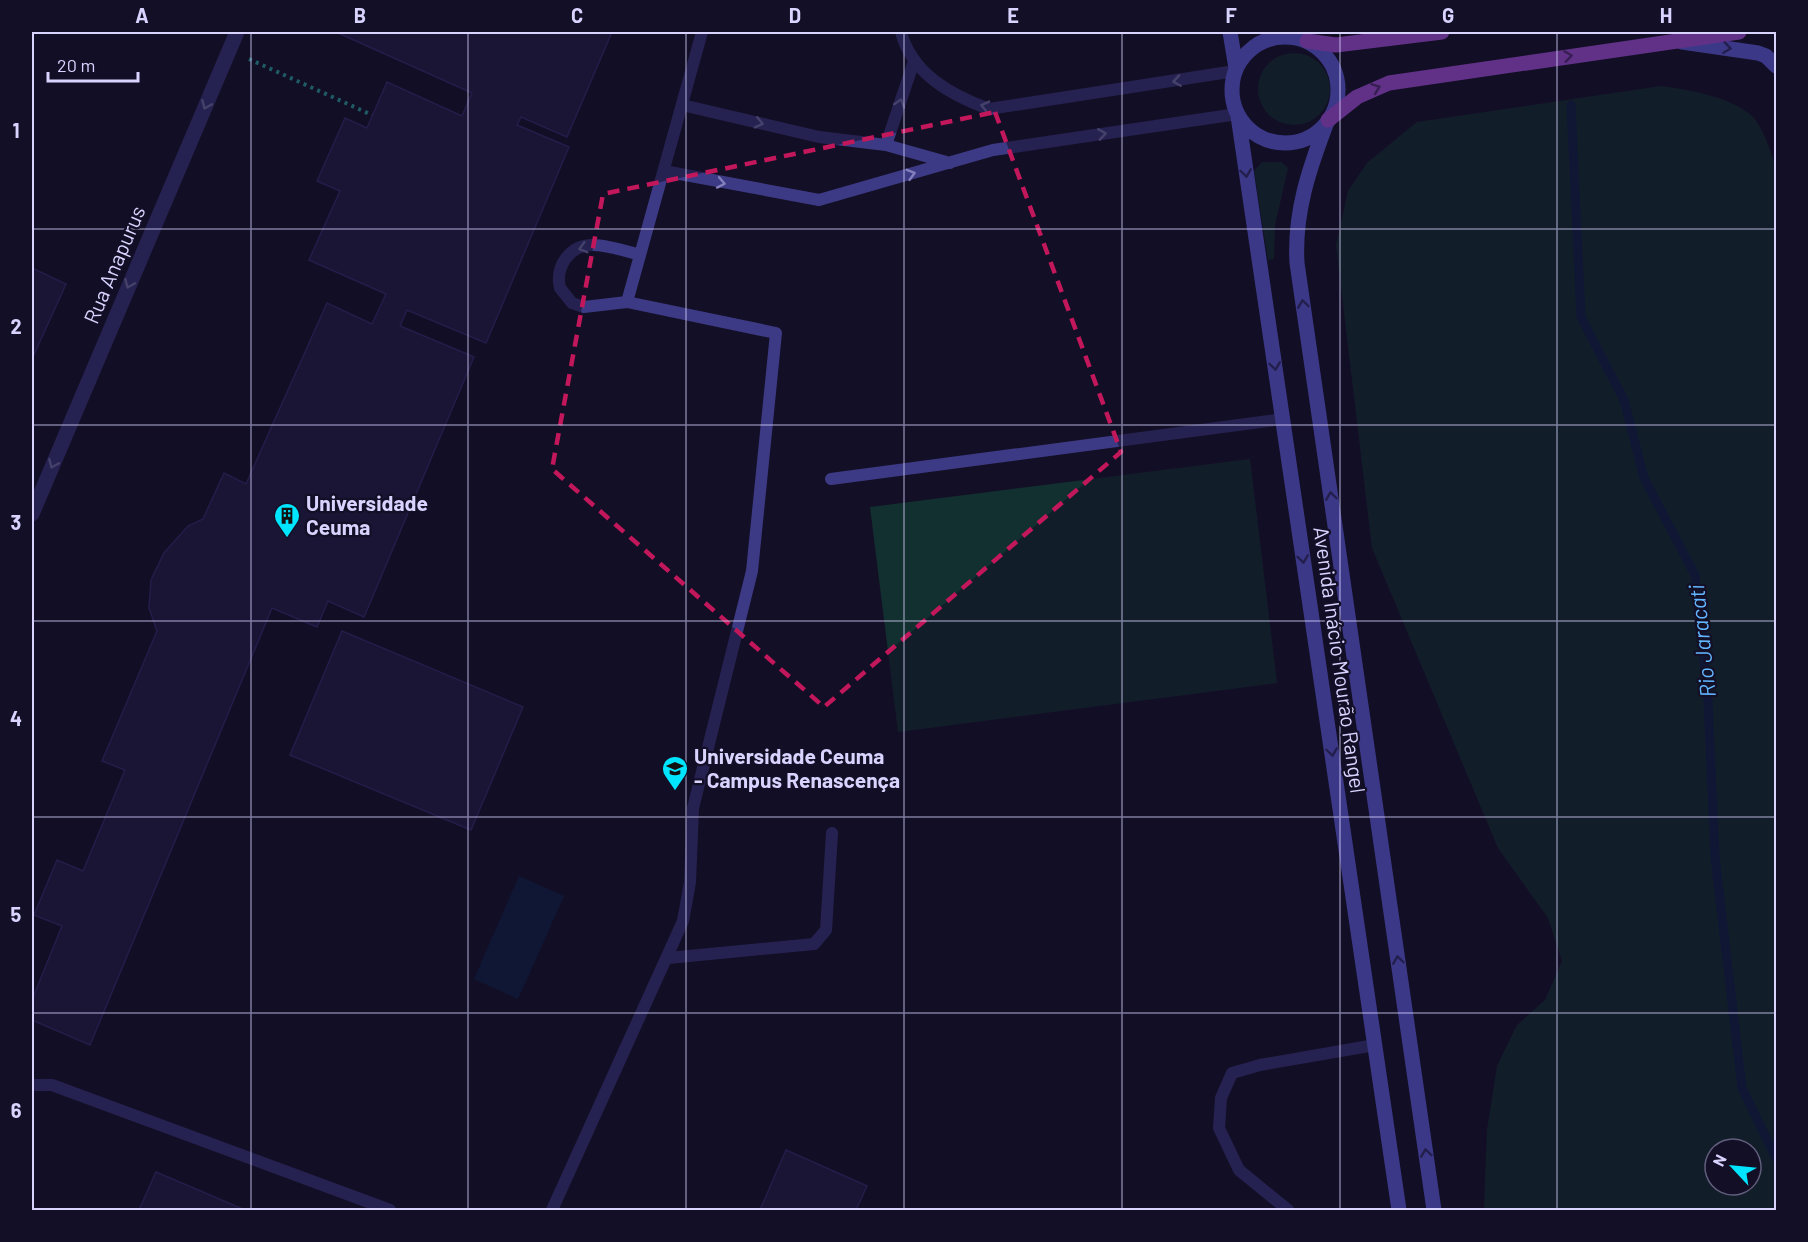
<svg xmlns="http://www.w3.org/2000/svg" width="1808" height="1242" viewBox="0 0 1808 1242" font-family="Barlow,sans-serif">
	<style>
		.green { fill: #12302f; fill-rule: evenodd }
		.water { fill: #0c2248 }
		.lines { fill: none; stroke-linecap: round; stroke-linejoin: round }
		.stream { stroke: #0c2248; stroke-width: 9 }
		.building { fill: #241b47; stroke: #3b2d73; stroke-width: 1.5 }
		.path { stroke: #2fb8b0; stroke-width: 4; stroke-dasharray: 3 4.5; stroke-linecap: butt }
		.service { stroke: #3d3a85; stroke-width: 12 }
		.tertiary { stroke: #3d3a85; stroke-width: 15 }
		.secondary { stroke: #6f6bff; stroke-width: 15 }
		.primary { stroke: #c25bff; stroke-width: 15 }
		.oneway { stroke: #38347d }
		.oneway2 { stroke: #623188 }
		.oneway3 { stroke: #837fbc }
		.marked { fill: none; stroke: #c2185b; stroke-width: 4.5; stroke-dasharray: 12 8; stroke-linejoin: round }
		.grid { fill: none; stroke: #d9d4ff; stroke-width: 1.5; stroke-opacity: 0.55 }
		.labels { text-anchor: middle; stroke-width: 4.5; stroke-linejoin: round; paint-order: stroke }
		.street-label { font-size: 21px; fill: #d9d4ff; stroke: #130f26 }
		.poi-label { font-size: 21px; font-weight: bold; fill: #d9d4ff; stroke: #130f26; text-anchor: start }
		.water-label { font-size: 22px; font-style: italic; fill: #62b6ff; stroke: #130f26 }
		.neatline { fill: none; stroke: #d9d4ff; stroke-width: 2 }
		.grid-label { font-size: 20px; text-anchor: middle; font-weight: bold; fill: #d9d4ff }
	</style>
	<rect width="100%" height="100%" fill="#130f26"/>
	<!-- green -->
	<path class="green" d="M1258 89a36 36 0 1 1 72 0a36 36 0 1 1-72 0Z
		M1661,86c29,4 65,10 89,28 11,9 25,45 26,59v1037h-292l3,-80 10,-64 20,-41 28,-25 17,-39 -14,-43 -50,-70 -126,-300 -36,-303 12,-54 19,-28 50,-41zM1715,1149h36v36h-36z
		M1262,162h19l7,6 -13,57 -1,34 -6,1 -14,-89z
		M1250,459l27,224 -379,49 -28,-225z"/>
	<!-- water -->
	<path class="water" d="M519,876l45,20 -46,103 -44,-20z"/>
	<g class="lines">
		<!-- stream -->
		<path class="stream" d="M1571,105l10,212 43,83 20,78 51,97 13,126 7,156 27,231 34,70"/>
	</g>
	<!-- building -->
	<path class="building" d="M336,32h276l-45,105 -46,-20 -4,8 52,22 -83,196 -79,-33 -7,16 74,31 -110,260 -36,-16 -11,26 -45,-19 -182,437 -58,-25v-20l30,-74 -28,-11 23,-55 26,11 42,-101 -23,-9 55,-130 -8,-23 2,-28 13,-27 24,-27 15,-7 21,-46 22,11 81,-181 45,21 14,-30 -77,-34 31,-69 -23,-10 28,-63 22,10 20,-46 75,34 10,-23z
		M32,268l34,16 -34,75z
		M342,631l181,76 -52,123 -181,-75z
		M786,1150l81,36 -11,24h-96z
		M156,1172l89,38h-106z"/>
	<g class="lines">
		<!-- path -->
		<path class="path" d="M249,59l123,56"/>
		<!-- service -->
		<path class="service" d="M901,32c11,42 50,63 88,77l246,-38
			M682,105l137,32 67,8 64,18
			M886,145l28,-84
			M664,171l155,29 174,-50 244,-36
			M627,302l75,-270
			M831,479l452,-60
			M668,958l146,-14 12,-14 6,-97
			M32,1085h20l338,125
			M552,1210l131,-289 7,-39 3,-74 59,-237 24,-238 -149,-31 -43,5 -12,-4 -12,-15c-5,-21 9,-43 33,-43 15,0 32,6 47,10
			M1288,1210l-49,-40 -20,-42 2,-30 11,-25 28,-8 115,-20"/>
		<!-- tertiary -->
		<path class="tertiary" d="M32,514l205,-482"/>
		<!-- secondary -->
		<path class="secondary" d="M1230,32l6,36
			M1232 90a53 53 0 1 1 106 0a53 53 0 1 1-106 0Z
			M1682,42l76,11 8,3 10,10
			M1238,116l161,1094
			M1327,122c-18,47 -33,91 -30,141l137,947"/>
		<!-- primary -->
		<path class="primary" d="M1307,41l29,4 106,-13
			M1328,120l29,-23 32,-14 350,-51"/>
	</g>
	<!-- one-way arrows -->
	<defs><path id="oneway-chevron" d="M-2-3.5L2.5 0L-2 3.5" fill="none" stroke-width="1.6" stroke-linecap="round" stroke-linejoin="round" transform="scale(1.5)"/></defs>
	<g class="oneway">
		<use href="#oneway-chevron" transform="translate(1727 48) rotate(8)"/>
		<use href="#oneway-chevron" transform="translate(1246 173) rotate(82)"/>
		<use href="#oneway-chevron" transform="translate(1303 304) rotate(-98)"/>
		<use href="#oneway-chevron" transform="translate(1275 366) rotate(82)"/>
		<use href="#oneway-chevron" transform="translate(1331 496) rotate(-98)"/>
		<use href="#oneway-chevron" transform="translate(1303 559) rotate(82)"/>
		<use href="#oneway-chevron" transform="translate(1332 752) rotate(82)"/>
		<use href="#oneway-chevron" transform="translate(1398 960) rotate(-98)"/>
		<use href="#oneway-chevron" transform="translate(1426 1153) rotate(-98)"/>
	</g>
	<g class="oneway2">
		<use href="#oneway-chevron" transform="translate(1568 56) rotate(-8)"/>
		<use href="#oneway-chevron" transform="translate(1376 88) rotate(-21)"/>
	</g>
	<g class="oneway3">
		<use href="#oneway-chevron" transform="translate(1177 81) rotate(171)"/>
		<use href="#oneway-chevron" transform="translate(900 103) rotate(-72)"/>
		<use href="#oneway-chevron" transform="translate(206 105) rotate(113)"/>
		<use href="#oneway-chevron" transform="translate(985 106) rotate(-167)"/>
		<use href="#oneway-chevron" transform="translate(759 123) rotate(13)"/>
		<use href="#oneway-chevron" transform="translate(1102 134) rotate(-9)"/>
		<use href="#oneway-chevron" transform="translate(911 174) rotate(-16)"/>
		<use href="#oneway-chevron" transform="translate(721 183) rotate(11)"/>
		<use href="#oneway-chevron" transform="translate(583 248) rotate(164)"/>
		<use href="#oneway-chevron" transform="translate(129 284) rotate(113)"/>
		<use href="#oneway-chevron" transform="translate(53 464) rotate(113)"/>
	</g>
	<!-- marked area -->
	<path d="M0 0H1808V1242H0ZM995,112l126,340 -297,255 -272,-238 51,-275z" fill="#130f26" fill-opacity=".55" fill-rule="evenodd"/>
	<path class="marked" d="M995,112l126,340 -297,255 -272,-238 51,-275z"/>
	<!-- grid -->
	<path class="grid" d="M251,32v1178M468,32v1178M686,32v1178M904,32v1178M1122,32v1178M1340,32v1178M1557,32v1178M32,229h1744M32,425h1744M32,621h1744M32,817h1744M32,1013h1744"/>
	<!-- icons -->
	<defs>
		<symbol id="building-pin" viewBox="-11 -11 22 30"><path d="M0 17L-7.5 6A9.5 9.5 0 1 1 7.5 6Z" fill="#00e5ff" stroke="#130f26"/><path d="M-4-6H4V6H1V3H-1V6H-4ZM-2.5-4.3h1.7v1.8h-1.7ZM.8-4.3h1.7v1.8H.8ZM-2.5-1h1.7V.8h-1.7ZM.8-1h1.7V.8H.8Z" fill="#111"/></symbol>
		<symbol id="university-pin" viewBox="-11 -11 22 30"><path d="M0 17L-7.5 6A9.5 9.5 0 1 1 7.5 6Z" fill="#00e5ff" stroke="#130f26"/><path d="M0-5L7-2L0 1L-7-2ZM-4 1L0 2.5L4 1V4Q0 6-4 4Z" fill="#111"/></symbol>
	</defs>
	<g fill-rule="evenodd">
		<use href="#building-pin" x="272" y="501" width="30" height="40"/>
		<use href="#university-pin" x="660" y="754" width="30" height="40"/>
	</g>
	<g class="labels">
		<!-- street labels -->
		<g class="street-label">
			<text transform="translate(115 265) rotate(-67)" y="7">Rua Anapurus</text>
			<text transform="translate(1339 660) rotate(82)" y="7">Avenida Inácio Mourão Rangel</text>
		</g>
		<!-- poi labels -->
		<g class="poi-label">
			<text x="306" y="511">Universidade<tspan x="306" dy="24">Ceuma</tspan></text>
			<text x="694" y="764">Universidade Ceuma<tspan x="694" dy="24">- Campus Renascença</tspan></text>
		</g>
		<!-- water labels -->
		<g class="water-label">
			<text transform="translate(1702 641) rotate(-96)" y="8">Rio Jaracati</text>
		</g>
	</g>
	<!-- border -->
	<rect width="1808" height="1242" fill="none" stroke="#130f26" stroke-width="66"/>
	<!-- north arrow -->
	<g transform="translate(1733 1167) rotate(296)"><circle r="28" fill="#130f26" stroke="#625e7d" stroke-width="1.5"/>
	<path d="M0-4.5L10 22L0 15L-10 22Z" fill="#00e5ff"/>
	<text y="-9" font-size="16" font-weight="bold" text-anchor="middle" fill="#d9d4ff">N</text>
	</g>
	<!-- scale -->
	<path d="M48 72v9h90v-9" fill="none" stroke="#d9d4ff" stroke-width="3"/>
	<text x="57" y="72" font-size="18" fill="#d9d4ff" stroke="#130f26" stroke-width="4.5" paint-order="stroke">20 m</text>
	<rect x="33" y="33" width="1742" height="1176" class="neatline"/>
	<g class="grid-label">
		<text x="142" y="23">A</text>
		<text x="360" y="23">B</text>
		<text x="577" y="23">C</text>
		<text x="795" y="23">D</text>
		<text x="1013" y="23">E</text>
		<text x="1231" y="23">F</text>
		<text x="1448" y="23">G</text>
		<text x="1666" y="23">H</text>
		<text x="16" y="138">1</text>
		<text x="16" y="334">2</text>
		<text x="16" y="530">3</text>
		<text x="16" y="726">4</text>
		<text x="16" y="922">5</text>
		<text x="16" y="1118">6</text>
	</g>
</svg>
